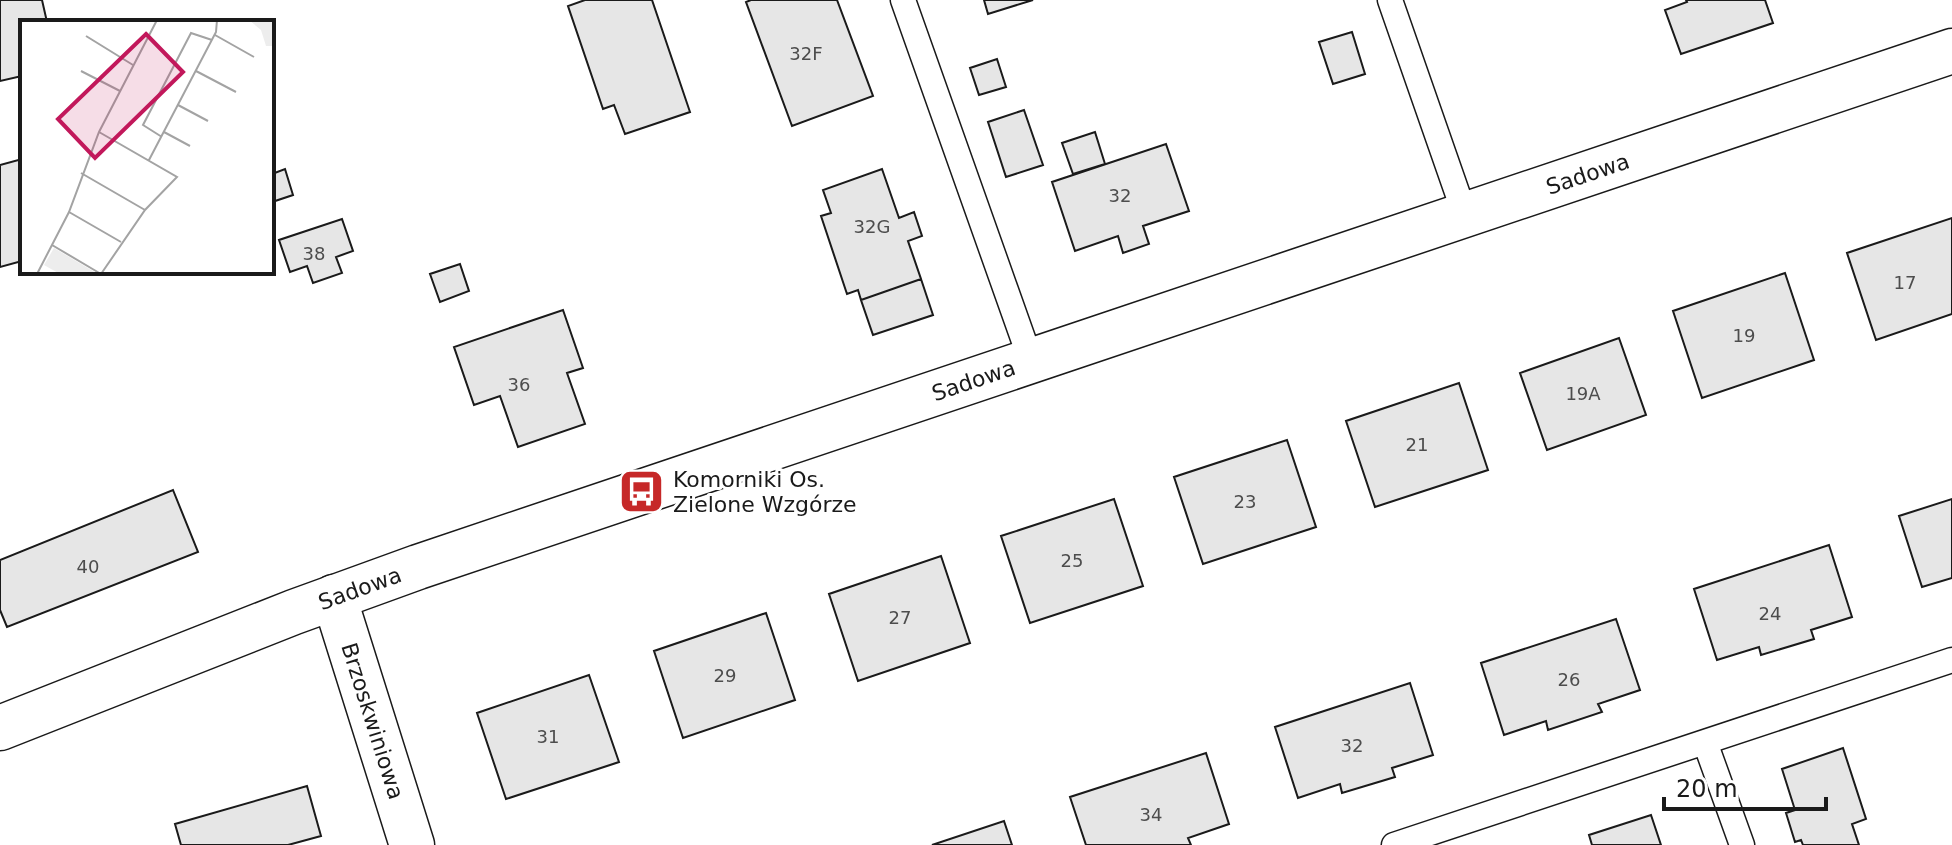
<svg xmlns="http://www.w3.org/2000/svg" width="1952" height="845" viewBox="0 0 1952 845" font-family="'DejaVu Sans',sans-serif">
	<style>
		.building { fill: #e6e6e6; stroke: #1a1a1a; stroke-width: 2 }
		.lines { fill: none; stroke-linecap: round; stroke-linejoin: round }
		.lane-casing { stroke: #1a1a1a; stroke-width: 27 }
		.street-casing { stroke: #1a1a1a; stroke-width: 47 }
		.lane { stroke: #fff; stroke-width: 24 }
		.street { stroke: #fff; stroke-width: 44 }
		.labels { text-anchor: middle; stroke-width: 6; stroke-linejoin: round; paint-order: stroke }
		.number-label { font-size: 18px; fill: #4d4d4d }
		.street-label { font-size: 22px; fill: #1a1a1a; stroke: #fff }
		.poi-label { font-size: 22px; fill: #1a1a1a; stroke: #fff; text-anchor: start }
		.inset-road { fill: none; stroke: #a3a3a3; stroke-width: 2 }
		.view { fill: #c2185b; fill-opacity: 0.15; stroke: #c2185b; stroke-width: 4 }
		.inset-edge { fill: none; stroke: #1a1a1a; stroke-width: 4 }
	</style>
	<rect width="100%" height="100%" fill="#fff"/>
	<!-- building -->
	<path class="building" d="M0,0h42l5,22h-25v54l-22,5z
		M585,0h67l38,112 -65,22 -11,-29 -11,4 -35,-103z
		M751,0h86l36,96 -81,30 -46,-124z
		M984,0h49l-45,14z
		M1686,0h79l8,23 -92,31 -16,-44 22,-8z
		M1352,32l13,42 -32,10 -14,-42z
		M997,59l9,28 -27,8 -9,-27z
		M1024,110l19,55 -37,12 -18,-55z
		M1095,132l10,32 -32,10 -11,-31z
		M1166,144l23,67 -46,15 6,18 -26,9 -5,-17 -43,15 -23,-69z
		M22,159v102l-22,6v-102z
		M285,169l8,26 -21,7v-28z
		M882,169l17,49 15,-6 8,24 -14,5 13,38 -60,21 -3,-10 -11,4 -26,-78 10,-3 -8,-23z
		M1952,218v96l-76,26 -29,-87z
		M342,219l11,32 -17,6 6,16 -29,10 -6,-17 -17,6 -11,-32z
		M460,264l9,27 -29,11 -10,-28z
		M1785,273l29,87 -112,38 -29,-87z
		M921,279l12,36 -60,20 -12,-35z
		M563,310l20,58 -16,5 18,51 -67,23 -18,-51 -26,9 -20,-58z
		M1619,338l27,77 -99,35 -27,-77z
		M1459,383l29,87 -113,37 -29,-86z
		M1287,440l29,87 -113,37 -29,-87z
		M173,490l25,62 -191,75 -7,-17v-50z
		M1114,499l29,87 -113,37 -29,-87z
		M1952,499v79l-30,9 -23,-71z
		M1829,545l23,72 -41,13 3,9 -53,16 -2,-8 -42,13 -23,-71z
		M941,556l29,87 -112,38 -29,-87z
		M766,613l29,87 -112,38 -29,-87z
		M1616,619l24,71 -42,14 4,8 -54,18 -2,-9 -42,14 -23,-72z
		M589,675l30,87 -113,37 -29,-86z
		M1410,683l23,72 -41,13 3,9 -53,16 -2,-9 -42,14 -23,-71z
		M1843,748l23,71 -14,5 7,21h-56l-2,-5 -6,2 -9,-29 9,-3 -13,-41z
		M1206,753l23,71 -41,14 3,7h-105l-16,-48z
		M307,786l14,50 -33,9h-107l-6,-21z
		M1651,815l10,30h-69l-3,-10z
		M1004,821l8,24h-80z"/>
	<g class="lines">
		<defs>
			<path id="lane" d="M903,0l128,361
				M1390,0l75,215
				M1705,742l37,103
				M1394,845l558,-185"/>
			<g id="street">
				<path id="s1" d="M334,597l78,248"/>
				<path id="s2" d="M0,728l294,-116 124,-45 1534,-516"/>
			</g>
		</defs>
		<!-- lane casing -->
		<use href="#lane" class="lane-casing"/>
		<!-- street casing -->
		<use href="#street" class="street-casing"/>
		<!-- lane -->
		<use href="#lane" class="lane"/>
		<!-- street -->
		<use href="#street" class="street"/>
	</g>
	<!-- icons -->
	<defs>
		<symbol id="bus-square" viewBox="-11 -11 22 22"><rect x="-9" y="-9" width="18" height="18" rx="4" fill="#c62828" stroke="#fff"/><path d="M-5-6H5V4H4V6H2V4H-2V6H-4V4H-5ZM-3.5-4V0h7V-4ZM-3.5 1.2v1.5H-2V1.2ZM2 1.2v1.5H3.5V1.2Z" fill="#fff"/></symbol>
	</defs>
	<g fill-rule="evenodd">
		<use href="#bus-square" x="616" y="466" width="51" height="51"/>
	</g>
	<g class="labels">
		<!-- number labels -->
		<g class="number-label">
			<text x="806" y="60">32F</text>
			<text x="1120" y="202">32</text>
			<text x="872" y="233">32G</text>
			<text x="314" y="260">38</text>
			<text x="1905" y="289">17</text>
			<text x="1744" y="342">19</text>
			<text x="519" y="391">36</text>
			<text x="1583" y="400">19A</text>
			<text x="1417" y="451">21</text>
			<text x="1245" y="508">23</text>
			<text x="1072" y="567">25</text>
			<text x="88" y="573">40</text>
			<text x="1770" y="620">24</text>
			<text x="900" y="624">27</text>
			<text x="725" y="682">29</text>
			<text x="1569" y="686">26</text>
			<text x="548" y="743">31</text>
			<text x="1352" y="752">32</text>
			<text x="1151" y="821">34</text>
		</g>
		<!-- street labels -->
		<g class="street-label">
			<text dy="8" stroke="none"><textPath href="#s2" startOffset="1682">Sadowa</textPath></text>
			<text dy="8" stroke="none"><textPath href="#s2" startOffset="1034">Sadowa</textPath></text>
			<text dy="8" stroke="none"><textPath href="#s2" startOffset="386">Sadowa</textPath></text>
			<text dy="8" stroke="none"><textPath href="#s1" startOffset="130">Brzoskwiniowa</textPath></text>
		</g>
		<!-- poi labels -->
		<g class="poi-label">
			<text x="673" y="487">Komorniki Os.<tspan x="673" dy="25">Zielone Wzgórze</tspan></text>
		</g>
	</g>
	<!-- overview -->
	<g transform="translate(20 20)">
		<rect width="254" height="254" fill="#fff"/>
		<path d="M229,0h25v26h-8l-5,-16zM34,228l44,26h-38l-16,-9z" fill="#ededed"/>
		<path class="inset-road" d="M195,15l39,22M66,16l47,29M61,51l39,20M176,51l40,21M158,85l30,16M79,112l78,45 -32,33 -44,64M144,112l26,14M142,117l-19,-12 48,-92 21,7M129,140l67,-128 1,-12M61,153l64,37M49,192l52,30M32,225l49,29M17,254l32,-62 30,-80 58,-112"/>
		<path class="view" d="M126,14l37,38 -88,86 -37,-39z"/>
		<rect width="254" height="254" class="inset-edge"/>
	</g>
	<!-- scale -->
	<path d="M1664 797v12h162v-12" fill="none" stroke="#1a1a1a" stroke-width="4"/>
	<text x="1676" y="797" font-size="24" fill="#1a1a1a" stroke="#ffffff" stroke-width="6" paint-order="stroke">20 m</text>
</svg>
